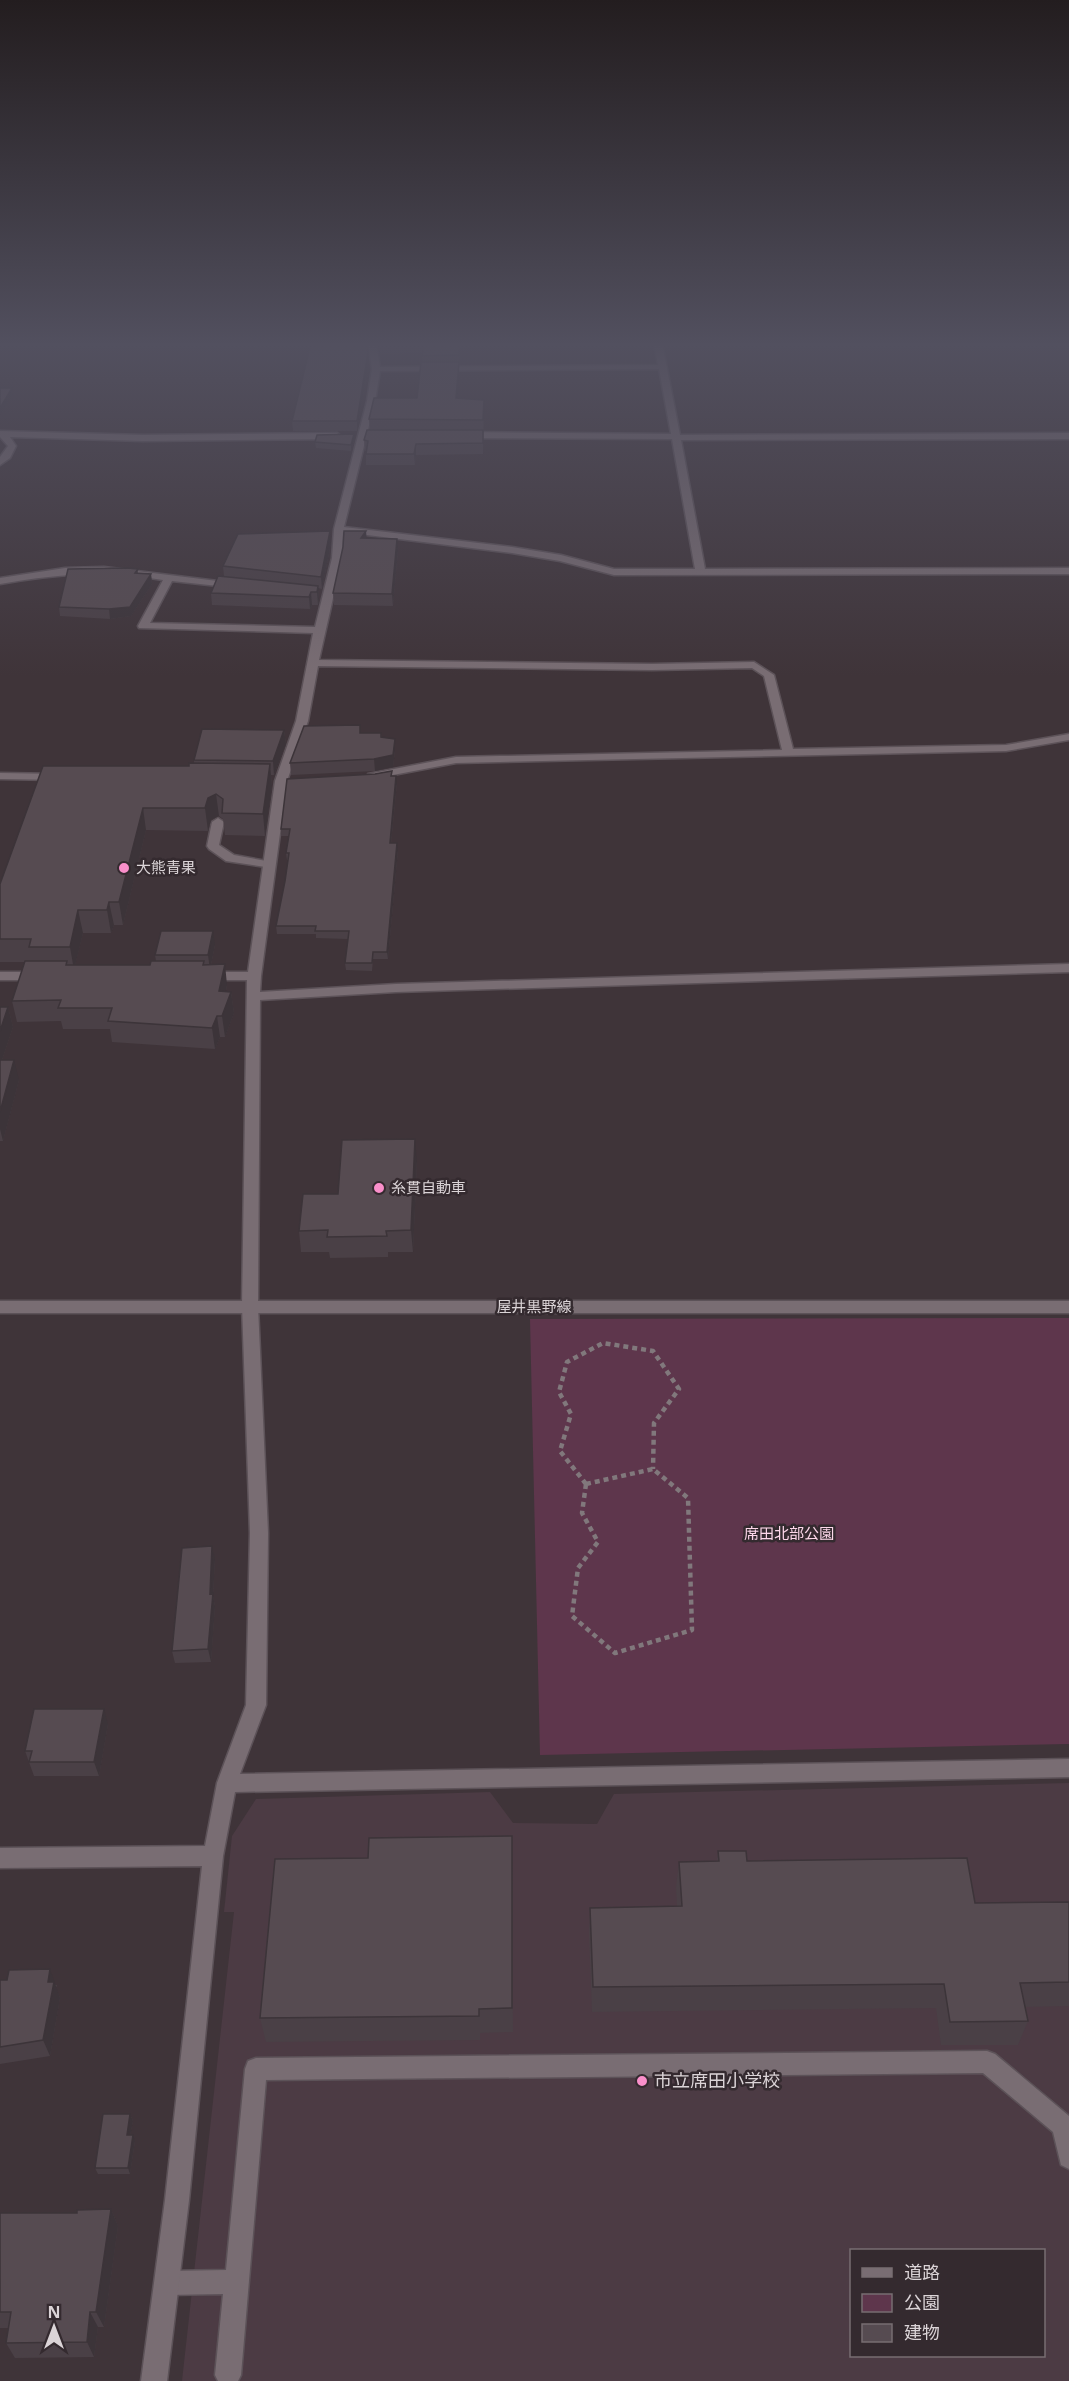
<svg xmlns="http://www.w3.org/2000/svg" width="1069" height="2381" viewBox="0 0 1069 2381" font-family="'Noto Sans','Noto Sans JP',sans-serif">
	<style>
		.built { fill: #4c3b44; fill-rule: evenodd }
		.green { fill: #5e364c }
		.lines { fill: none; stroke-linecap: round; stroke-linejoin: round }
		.lane-casing { stroke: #5c5258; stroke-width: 3 }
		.street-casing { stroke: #5c5258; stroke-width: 3 }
		.secondary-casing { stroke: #5c5258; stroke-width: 3 }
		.path { stroke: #81787c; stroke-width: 4.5; stroke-dasharray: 5 4; stroke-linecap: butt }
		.lane { fill: #796d73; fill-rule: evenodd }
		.street { fill: #796d73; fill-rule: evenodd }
		.secondary { fill: #796d73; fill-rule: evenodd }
		.wall { fill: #4a4046 }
		.shaded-wall { fill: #3c3439 }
		.building { fill: #564b51; stroke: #3c3439; stroke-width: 1.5 }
		.poi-dot { fill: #f98fca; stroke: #342a2f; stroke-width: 2 }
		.labels { text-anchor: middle; stroke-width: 5; stroke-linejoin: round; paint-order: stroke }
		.poi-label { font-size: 15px; fill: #dbd4d7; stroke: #342a2f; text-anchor: start }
		.street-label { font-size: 15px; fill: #dbd4d7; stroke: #342a2f }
		.park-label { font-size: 15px; fill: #fdd7ea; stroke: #342a2f }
		.near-poi-label { font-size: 18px; fill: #dbd4d7; stroke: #342a2f; text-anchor: start }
	</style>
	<rect width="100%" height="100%" fill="#3f3439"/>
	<!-- built -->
	<path class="built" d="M1069,1783v598h-887l52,-469h-10l8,-76 24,-37 234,-7 23,31 84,1 17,-30zM852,2250h192v106h-192z"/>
	<!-- green -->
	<path class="green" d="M1069,1318v426l-529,11 -10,-436z"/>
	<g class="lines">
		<defs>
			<path id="lane" d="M218,818l6,4 -5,23 15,10 38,7v6l-46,-7 -17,-12 -2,-3 5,-24z
				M987,2051l8,3 74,62v53l-8,-4 -8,-33 -70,-59 -717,7 -25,295 -3,6h-20l-3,-6 8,-81 -56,1 -9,-3 -3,-9 3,-9 9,-3 59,-1 19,-201 3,-8 8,-3z"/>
			<path id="street" d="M368,343h8l4,24 278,-2 -4,-22h8l18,92 389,-2v6l-388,1 24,129 364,-1v6l-455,1 -54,-14 -48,-8 -169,-21 -1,26 -23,102 333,4 102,-2 20,13 19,74 213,-4 63,-11v6l-63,11 -550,12 -84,16 -4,-1v-4l88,-17 326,-7 -18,-74 -12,-8 -100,2 -334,-4 -10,55 -21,60 -26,195 -1,16 136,-8 673,-20v8l-673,20 -136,8 -2,306 10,227 -2,172 -26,69 829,-15v18l-834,15 -12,64 -34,344 -22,181h-26l24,-181 37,-334 -202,2v-20l205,-2 12,-63 29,-78 4,-172 -8,-227 5,-326h-40l-7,-4 7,-4h41l27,-191 21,-60 17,-88 -174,-5 -1,-2 25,-46c-56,-10 -108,-6 -163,4v-6l65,-10 39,-1 130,16 3,1v4l-65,-7 -22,42 165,4 17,-69 2,-29 33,-128 5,-32zM659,369l12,65 -208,-2 -4,3 4,3 209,1 23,130h-81l-53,-14 -49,-8 -168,-20 31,-126 5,-30z
				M0,431l143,4 194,-2 4,3 -4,3 -194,2 -133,-4 6,9 -6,12 -10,7v-8l8,-11 -8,-9z
				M0,773l60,1 6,3 -6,3 -60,-1z
				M0,972h39l7,4 -7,4h-39z"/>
			<path id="secondary" d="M0,1301h1069v12h-1069z"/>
		</defs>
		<!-- lane casing -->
		<use href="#lane" class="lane-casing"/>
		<!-- street casing -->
		<use href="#street" class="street-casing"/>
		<!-- secondary casing -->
		<use href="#secondary" class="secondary-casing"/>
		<!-- path -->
		<path class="path" d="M586,1484l-4,29 16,29 -20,26 -6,48 43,37 77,-23 -4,-132 -35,-29
			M586,1484l-26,-33 11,-37 -12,-22 8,-30 36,-19 50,8 26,38 -25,34 -1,46
			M586,1484l67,-15"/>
		<!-- lane -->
		<use href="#lane" class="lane"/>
		<!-- street -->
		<use href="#street" class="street"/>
		<!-- secondary -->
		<use href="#secondary" class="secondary"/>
	</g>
	<!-- wall -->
	<path class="wall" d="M378,343h83l-2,21 -2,34 27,2 -1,54 -67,1 -1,10h-49v-14h-1l-1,-11 6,-10 -1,-11 48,-21 5,-36v-9l-42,1z
		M369,362l-12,69h-64l-1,-10z
		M354,440l-3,11 -35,-3 -1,-6z
		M366,538l32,13 -5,55 -59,-1 -1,-12z
		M331,543l-9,46 -4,-1 1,11 -1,6h-6l-2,4 -98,-4 -1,-12 13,-17 -1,-10z
		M138,569v5h13l1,10 -21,32 -21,3 -50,-3 -1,-9z
		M284,730l2,14 -12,31h-3l1,11 -7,50 -40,-1 -2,-16 -4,-3 -8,4 -3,11 -62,-1 -23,95h-9l-3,8h-28l-8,32h75l6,-4 -1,-6 60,-10 -4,20 16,20 -1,6 5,1 3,21 -9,24h-5l-5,12 -103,-7 -2,-13h-47l-2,-8 -44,1 -5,-21 13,-39h-25v-78l194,-121v-3z
		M361,733h20l1,4 13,2v11l-2,17 -18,4 -84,4 -1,-12z
		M392,771v5l5,7 -6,60 7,7 -10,109h-15l-1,12 -26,-1 -1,-7 3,-24 -32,-1v-4h-39l-1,-8 9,-45 3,-21h-1l-1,-7 3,-17h-8v-7l94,-55z
		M0,1007h8l5,20 -11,33 17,20 -16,61h-3z
		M417,1161l-4,91h-25v5l-58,1 -1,-6h-28l-2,-21 39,-37z
		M215,1559l-2,37 2,10 -4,56 -36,1 -3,-12z
		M108,1724l-9,52h-65l-9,-25z
		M512,1836l1,196 -33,1v7l-214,2 -6,-24 108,-160z
		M718,1851l29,10 228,42 94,-1v104l-44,1 3,14 -10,24h-77l-5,-37 -344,4 -3,-79 1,-25 87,-2 -1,-19 3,-25 38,-1z
		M0,1980l57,5 -1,3 4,10 -10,58 -50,8z
		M130,2114l3,7 -3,14 5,6 -5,33h-32l-3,-6z
		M111,2209l7,17 -14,101h-6l-4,30 -79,1 -9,-15 2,-15h-8v-115h77z"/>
	<!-- shaded-wall -->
	<path class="shaded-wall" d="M368,352l1,10 -12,69v-10z
		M459,362v11l-2,36 -1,-11z
		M12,388l1,6 -13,21v-7z
		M354,434v6l-3,11v-6z
		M416,444v11l-1,10 -1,-11z
		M330,531l1,12 -9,46 -1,-12z
		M366,531l1,12 -6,-5z
		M397,539l1,12 -5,55 -1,-12z
		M151,574l1,10 -21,32 -21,3 -1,-10z
		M318,586l1,13 -1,6 -1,-13z
		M311,592l1,13 -2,4 -1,-12z
		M284,730l2,14 -12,31 -1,-14z
		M395,739v11l-2,17 -18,4 -1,-12z
		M270,764l2,22 -7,50 -2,-22z
		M396,776l1,7 -7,67v-7z
		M216,794l3,22 -8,4 -3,11 -3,-23 3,-10z
		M143,808l3,22 -23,95 -4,-23z
		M397,843l1,7 -10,109 -1,-7z
		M109,902l5,23 -3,8 -4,-23z
		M78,910l5,23 -9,37 -4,-23z
		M213,931l2,14 -5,25 -2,-15z
		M225,964l2,21 -5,27 -3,-21z
		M231,992l3,21 -9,24 -3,-21z
		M8,1007l5,20 -13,39v-35z
		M217,1016l3,21 -5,12 -3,-21z
		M14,1060l5,20 -16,61 -3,-12v-17z
		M415,1139l2,22 -4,91 -2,-22z
		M212,1546l3,13 -2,37 2,10 -4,56 -3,-13z
		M104,1709l4,15 -9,52 -5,-14z
		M50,1969l10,29 -10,58 -7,-16 5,-58z
		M130,2114l3,7 -4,20 -2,-6z
		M133,2135l2,6 -5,33 -2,-6z
		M111,2209l7,17 -14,101 -8,-15z
		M90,2312l8,15 -4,30 -7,-15z"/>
	<!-- building -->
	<path class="building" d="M311,343h56l1,9 -11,69h-65z
		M379,343h81l-1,12 -37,1 2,-11h-44z
		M421,362h38l-3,36 28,2 -1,20 -114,-1 5,-21h43z
		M0,388h12l-12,20z
		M367,430h116v13l-67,1 -2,10h-48l2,-13 -4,-1z
		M354,434l-3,11 -36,-3 2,-7z
		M330,531l-9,46 -98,-11 15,-32z
		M344,531h22l-5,7 36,1 -5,55 -59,-1 10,-46z
		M128,568l10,1 -3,4 16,1 -21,33 -21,2 -50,-2 9,-38z
		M218,576l100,10 -1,6h-6l-2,5 -98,-4z
		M360,725v8h21v4l14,2 -2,16 -19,4 -84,4 14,-37z
		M202,729l82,1 -11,31 -79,-1z
		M189,763l81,1 -7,50 -41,-1 1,-14 -7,-5 -8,4 -3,10h-62l-24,94h-10l-2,8h-29l-8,37h-41l2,-8h-31v-55l43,-118h146z
		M392,771l-1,5h5l-6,67h7l-10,109h-14l-1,11h-27l4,-32h-34l1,-5h-40l9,-45 4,-28h-3l4,-24h-9l6,-50 88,-5z
		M161,931h52l-5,24h-53z
		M25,961h42l-1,4h84l1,-4h53l-1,4 22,-1 -6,27 12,1 -9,24h-5l-5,12 -104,-7 4,-13h-54l3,-8 -49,1z
		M0,1007h8l-8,24z
		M0,1060h14l-14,52z
		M415,1139l-4,91 -25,1 1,5 -60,1 1,-7 -29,1 4,-37h35l4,-54z
		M212,1546l-2,48 3,-1 -5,56 -36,2 10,-103z
		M34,1709h70l-10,53h-65l3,-11h-7z
		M512,1836v172l-33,1v7l-219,2 15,-159 93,-1 1,-20z
		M718,1851h28l1,10 220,-3 8,45 94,-1v80l-49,1 8,38 -78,1 -6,-38 -351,3 -3,-79 92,-2 -3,-44 40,-1z
		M50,1969l-2,13h6l-11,58 -43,7v-67h7l2,-10z
		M103,2114h27l-3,21h6l-5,33h-33z
		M111,2209l-15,103h-6l-3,30 -81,1 5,-31h-11v-99h77v-3z"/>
	<!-- sky -->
	<linearGradient id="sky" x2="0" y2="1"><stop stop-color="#231d1f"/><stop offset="0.51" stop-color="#52505f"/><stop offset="1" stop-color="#52505f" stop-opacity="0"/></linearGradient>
	<rect width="1069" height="676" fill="url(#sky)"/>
	<!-- markers -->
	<g class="poi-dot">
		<circle cx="124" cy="868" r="6"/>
		<circle cx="379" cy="1188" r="6"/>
		<circle cx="642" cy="2081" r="6"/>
	</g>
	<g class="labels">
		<!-- poi labels -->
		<g class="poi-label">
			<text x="136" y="873">大熊青果</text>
			<text x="391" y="1193">糸貫自動車</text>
		</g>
		<!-- street labels -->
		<g class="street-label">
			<text x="534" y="1312">屋井黒野線</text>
		</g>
		<!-- park labels -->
		<g class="park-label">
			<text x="789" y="1539">席田北部公園</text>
		</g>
		<!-- near-poi labels -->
		<g class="near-poi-label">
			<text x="654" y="2087">市立席田小学校</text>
		</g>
	</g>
	<!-- legend -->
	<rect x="850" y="2249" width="195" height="108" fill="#342a2f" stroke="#776e72" stroke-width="1.5"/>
	<rect x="862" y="2268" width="30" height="9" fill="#796d73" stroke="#776e72" stroke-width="1.5"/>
	<text x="904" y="2279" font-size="18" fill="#dbd4d7">道路</text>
	<rect x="862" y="2294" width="30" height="18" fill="#5e364c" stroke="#776e72" stroke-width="1.5"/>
	<text x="904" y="2309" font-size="18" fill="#dbd4d7">公園</text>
	<rect x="862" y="2324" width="30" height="18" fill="#564b51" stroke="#776e72" stroke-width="1.5"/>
	<text x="904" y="2339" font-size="18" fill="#dbd4d7">建物</text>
	<!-- north arrow -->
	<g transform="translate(54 2327)" stroke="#342a2f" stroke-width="4.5" paint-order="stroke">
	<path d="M0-4.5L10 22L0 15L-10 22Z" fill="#dbd4d7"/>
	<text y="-9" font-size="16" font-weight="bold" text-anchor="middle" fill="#dbd4d7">N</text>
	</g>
</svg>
